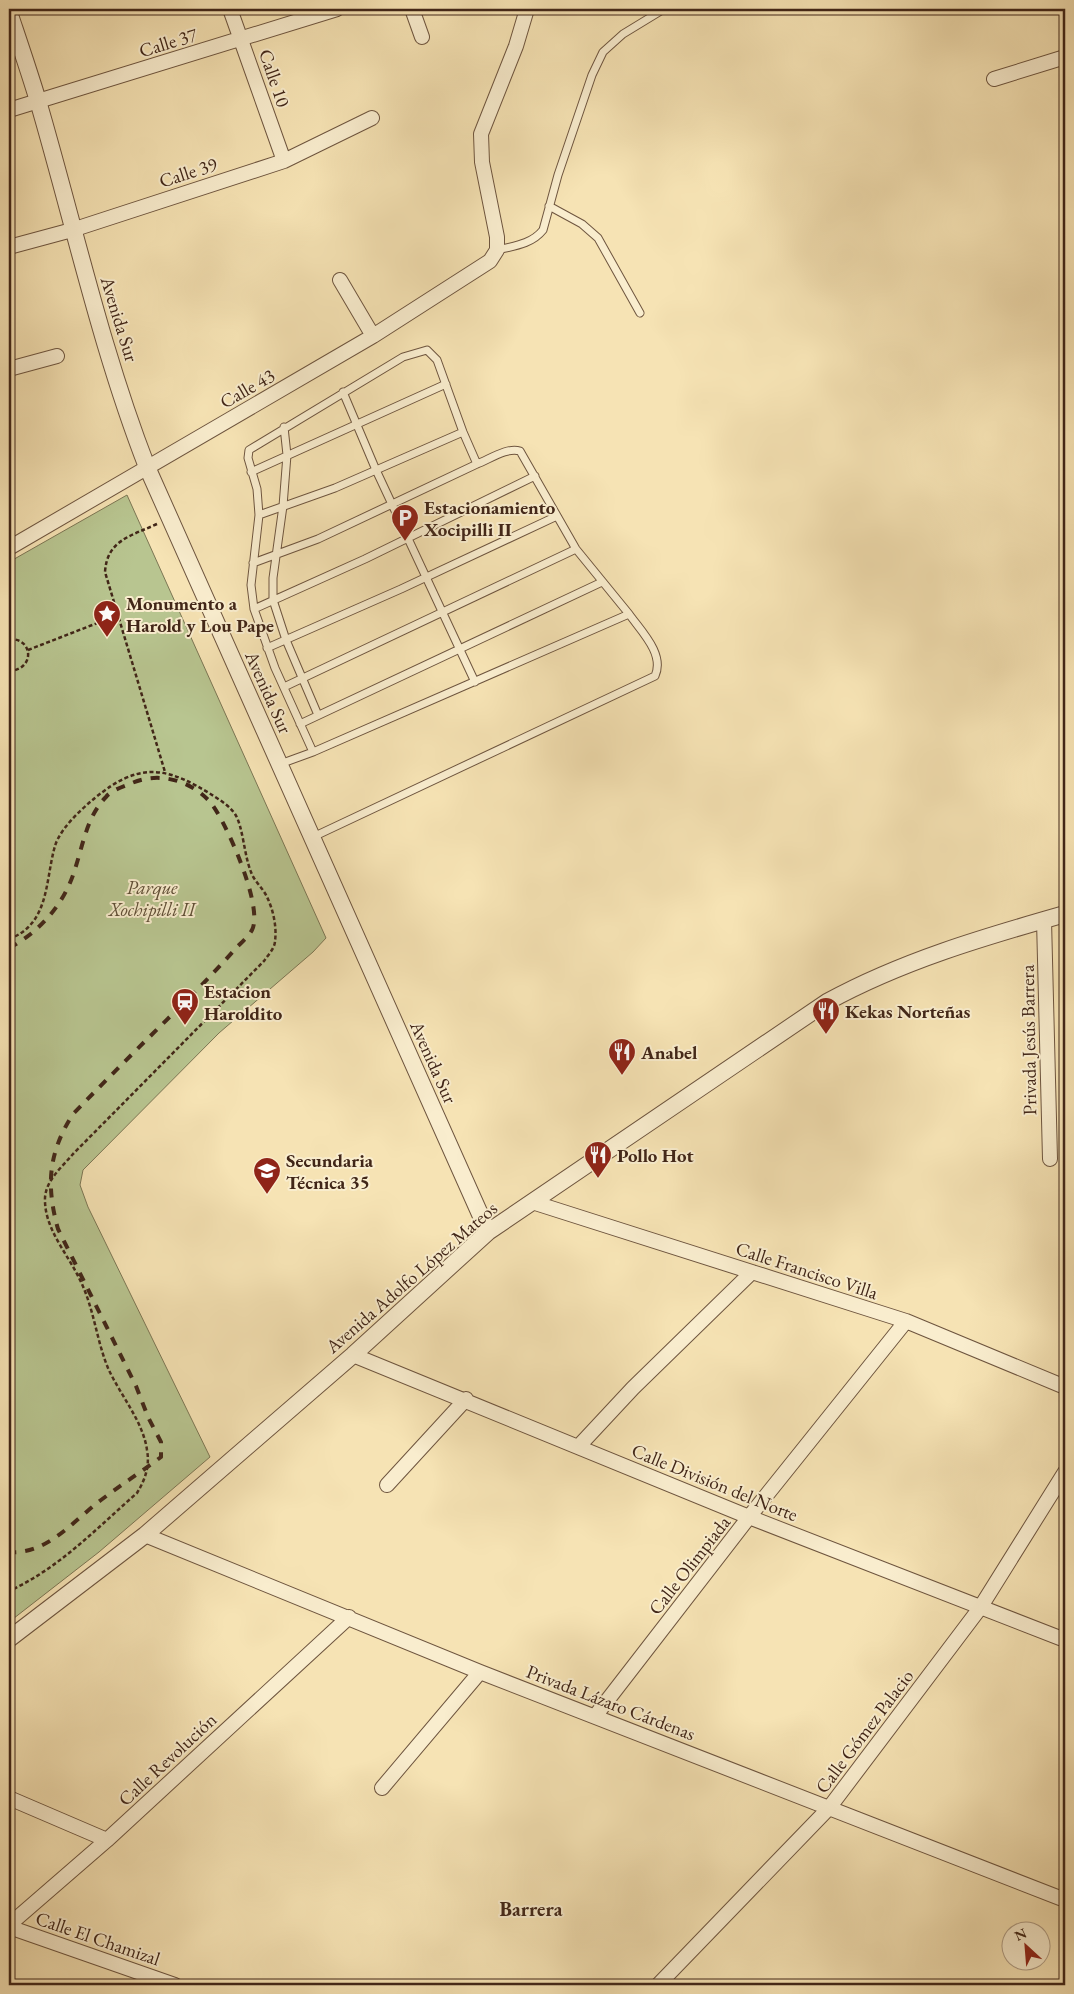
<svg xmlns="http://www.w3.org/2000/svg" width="1074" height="1994" viewBox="0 0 1074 1994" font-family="'EB Garamond',serif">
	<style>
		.green { fill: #b8c590; stroke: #7c7654 }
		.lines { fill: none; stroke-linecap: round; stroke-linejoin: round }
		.service-casing { stroke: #6e553f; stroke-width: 9 }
		.minor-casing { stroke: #6e553f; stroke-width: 16 }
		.tertiary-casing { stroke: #6e553f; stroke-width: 18 }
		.path { stroke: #412618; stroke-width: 2.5; stroke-dasharray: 4 2.5; stroke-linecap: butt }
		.service { stroke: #f9edce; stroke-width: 7 }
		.minor { stroke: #f9edce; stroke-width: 14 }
		.tertiary { stroke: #f9edce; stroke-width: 16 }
		.rail { stroke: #412618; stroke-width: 4; stroke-dasharray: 9 9; stroke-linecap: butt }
		.labels { text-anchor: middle; stroke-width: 4; stroke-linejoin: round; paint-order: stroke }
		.street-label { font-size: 19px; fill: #412618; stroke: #f9edce }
		.poi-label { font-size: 19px; font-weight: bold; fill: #412618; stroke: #f9edce; text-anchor: start }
		.park-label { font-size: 19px; font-style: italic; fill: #5f4e36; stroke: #f9edce }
		.neighbourhood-label { font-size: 20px; font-weight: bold; fill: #412618; stroke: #f9edce }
	</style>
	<rect width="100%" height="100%" fill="#f6e3b4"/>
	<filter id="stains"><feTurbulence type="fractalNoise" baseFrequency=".004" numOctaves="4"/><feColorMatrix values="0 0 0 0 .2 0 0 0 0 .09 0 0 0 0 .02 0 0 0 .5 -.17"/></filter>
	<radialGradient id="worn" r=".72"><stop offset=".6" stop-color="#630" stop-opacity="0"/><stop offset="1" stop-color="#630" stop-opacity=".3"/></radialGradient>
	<!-- green -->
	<path class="green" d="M127,495l199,443 -13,14 -94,81 -136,137 -3,15 8,22 122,250 -111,95 -90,70v-1060z"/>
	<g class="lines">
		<defs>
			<path id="service" d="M549,206l33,18 16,14 42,75
				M497,250c17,-4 35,-6 46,-20l15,-55 34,-100 11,-23 20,-18 41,-25
				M343,392l33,78 99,212
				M284,427l3,28 -4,51 -10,72v22l13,40 32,75
				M251,472l195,-88
				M259,515l76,-27 128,-56
				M253,563l65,-24 159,-75
				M254,609l-3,-24 8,-70 -2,-26 -9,-31 1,-8 154,-93 24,-7 10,10 26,72 14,32c13,-5 30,-17 43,-13l56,98 53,65 -316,138 -38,-84 -21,-59 111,-50 170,-83
				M267,648l134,-59 156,-73
				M284,687l292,-138
				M300,724l302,-142
				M280,764l33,-12
				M313,837l342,-161c10,-22 -14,-45 -26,-62"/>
			<path id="minor" d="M230,9l54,152
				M412,9l10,28
				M994,79l71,-22
				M9,110l328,-101
				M9,247l63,-17 212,-69 88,-43
				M340,280l33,56
				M9,369l48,-13
				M9,548l364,-212 117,-75 7,-11v-13l-15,-75 -1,-28 35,-88 11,-37
				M1044,920l6,239
				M532,1202l374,119 159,66
				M353,1355l396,162 316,123
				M578,1447l55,-59 119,-116
				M387,1485l79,-86
				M145,1535l335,137 585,228
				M596,1715l153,-198 157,-196
				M382,1788l98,-116
				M9,1798l98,42
				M9,1925l98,-85 242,-223
				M9,1927l166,58
				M658,1985l171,-177 151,-200 85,-136"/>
			<path id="tertiary" d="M9,12c10,30 20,59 29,89 36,123 63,248 109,366l341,765
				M9,1639l136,-104 208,-180 135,-123 339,-230c75,-41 157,-65 238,-88"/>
		</defs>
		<!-- service casing -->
		<use href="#service" class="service-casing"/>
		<!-- minor casing -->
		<use href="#minor" class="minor-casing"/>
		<!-- tertiary casing -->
		<use href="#tertiary" class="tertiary-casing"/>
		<!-- path -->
		<path class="path" d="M157,524c-26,12 -50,16 -52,48l60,200
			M9,639c25,-1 26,31 0,32
			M28,650l90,-35
			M9,939c41,-15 36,-59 46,-93 6,-21 38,-48 56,-60 37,-24 63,-14 98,7 9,6 19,11 26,21 8,12 9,41 16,58 3,9 12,16 16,25 6,12 10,30 8,44 0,7 -7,14 -11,20l-191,193c-11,13 -27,26 -28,44 -1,30 22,55 34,80 15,29 17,61 29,90 12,27 35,53 39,82 3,16 -2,30 -10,43 -41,36 -79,76 -128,98"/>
		<!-- service -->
		<use href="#service" class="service"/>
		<!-- minor -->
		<use href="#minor" class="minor"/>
		<!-- tertiary -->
		<use href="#tertiary" class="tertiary"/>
		<!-- rail -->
		<path class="rail" d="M9,948c31,-16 56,-45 66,-79 8,-24 12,-53 31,-72 5,-7 19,-11 26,-14 28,-12 60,-2 79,20 15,19 53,104 41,127 -3,6 -10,12 -15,17 -16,18 -32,35 -49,52 -39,38 -77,76 -115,115 -25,39 -27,72 -15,115l78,157 12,31 13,25v15c-20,15 -40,28 -60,43 -28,21 -54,55 -92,52"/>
	</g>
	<!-- icons -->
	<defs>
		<symbol id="parking-pin" viewBox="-11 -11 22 30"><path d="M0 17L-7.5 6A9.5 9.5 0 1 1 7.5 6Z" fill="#8f2418" stroke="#f9edce"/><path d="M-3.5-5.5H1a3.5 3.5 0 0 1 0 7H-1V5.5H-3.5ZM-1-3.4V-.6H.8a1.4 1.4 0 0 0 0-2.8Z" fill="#fff"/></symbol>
		<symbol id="sight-pin" viewBox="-11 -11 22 30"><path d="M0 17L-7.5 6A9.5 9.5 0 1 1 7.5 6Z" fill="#8f2418" stroke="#f9edce"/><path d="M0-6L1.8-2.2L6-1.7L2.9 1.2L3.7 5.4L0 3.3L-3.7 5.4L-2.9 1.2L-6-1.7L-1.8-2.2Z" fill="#fff"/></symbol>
		<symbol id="station-pin" viewBox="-11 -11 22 30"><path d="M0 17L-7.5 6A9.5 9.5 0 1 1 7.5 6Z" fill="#8f2418" stroke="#f9edce"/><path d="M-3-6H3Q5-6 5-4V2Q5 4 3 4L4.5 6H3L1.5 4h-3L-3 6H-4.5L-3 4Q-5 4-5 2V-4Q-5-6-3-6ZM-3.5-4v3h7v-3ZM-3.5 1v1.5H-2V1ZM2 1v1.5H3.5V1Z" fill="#fff"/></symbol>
		<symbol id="restaurant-pin" viewBox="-11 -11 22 30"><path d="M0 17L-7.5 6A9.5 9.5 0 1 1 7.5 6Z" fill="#8f2418" stroke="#f9edce"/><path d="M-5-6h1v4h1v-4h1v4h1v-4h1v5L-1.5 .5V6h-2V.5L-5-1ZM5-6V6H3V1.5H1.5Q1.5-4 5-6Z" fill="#fff"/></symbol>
		<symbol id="school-pin" viewBox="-11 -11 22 30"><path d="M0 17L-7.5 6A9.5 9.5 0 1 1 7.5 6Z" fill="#8f2418" stroke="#f9edce"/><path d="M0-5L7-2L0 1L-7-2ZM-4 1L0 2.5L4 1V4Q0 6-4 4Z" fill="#fff"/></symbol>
	</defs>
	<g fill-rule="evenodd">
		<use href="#parking-pin" x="389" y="502" width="32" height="43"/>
		<use href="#sight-pin" x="91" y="598" width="32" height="43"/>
		<use href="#station-pin" x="169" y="986" width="32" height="43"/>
		<use href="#restaurant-pin" x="810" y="995" width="32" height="43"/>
		<use href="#restaurant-pin" x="606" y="1036" width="32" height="43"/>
		<use href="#restaurant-pin" x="582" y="1139" width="32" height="43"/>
		<use href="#school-pin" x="251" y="1155" width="32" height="43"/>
	</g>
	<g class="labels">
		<!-- street labels -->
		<g class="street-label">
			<text transform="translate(168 42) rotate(-17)" y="7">Calle 37</text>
			<text transform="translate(275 78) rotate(71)" y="7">Calle 10</text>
			<text transform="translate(188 172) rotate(-18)" y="7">Calle 39</text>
			<text transform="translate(120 319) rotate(73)" y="7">Avenida Sur</text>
			<text transform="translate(247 388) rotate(-30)" y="7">Calle 43</text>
			<text transform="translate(269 692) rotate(66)" y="7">Avenida Sur</text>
			<text transform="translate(1028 1040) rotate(-91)" y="7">Privada Jesús Barrera</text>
			<text transform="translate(434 1062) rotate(66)" y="7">Avenida Sur</text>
			<text transform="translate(807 1270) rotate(18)" y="7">Calle Francisco Villa</text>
			<text transform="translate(411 1277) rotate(-41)" y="7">Avenida Adolfo López Mateos</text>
			<text transform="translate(715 1482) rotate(22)" y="7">Calle División del Norte</text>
			<text transform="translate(689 1565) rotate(-52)" y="7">Calle Olimpiada</text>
			<text transform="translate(611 1702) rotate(21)" y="7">Privada Lázaro Cárdenas</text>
			<text transform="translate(864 1731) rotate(-53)" y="7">Calle Gómez Palacio</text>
			<text transform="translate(167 1759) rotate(-43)" y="7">Calle Revolución</text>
			<text transform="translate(98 1938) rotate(19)" y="7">Calle El Chamizal</text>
		</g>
		<!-- poi labels -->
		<g class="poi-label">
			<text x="424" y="514">Estacionamiento<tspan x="424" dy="22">Xocipilli II</tspan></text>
			<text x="126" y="610">Monumento a<tspan x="126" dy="22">Harold y Lou Pape</tspan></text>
			<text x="204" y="998">Estacion<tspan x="204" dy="22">Haroldito</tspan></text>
			<text x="845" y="1018">Kekas Norteñas</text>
			<text x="641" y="1059">Anabel</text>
			<text x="617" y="1162">Pollo Hot</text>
			<text x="286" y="1167">Secundaria<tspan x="286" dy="22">Técnica 35</tspan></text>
		</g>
		<!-- park labels -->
		<g class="park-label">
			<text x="152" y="894">Parque<tspan x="152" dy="22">Xochipilli II</tspan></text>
		</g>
		<!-- neighbourhood labels -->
		<g class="neighbourhood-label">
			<text x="531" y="1916">Barrera</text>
		</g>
	</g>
	<!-- margin -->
	<rect width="1074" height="1994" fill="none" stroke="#f6e3b4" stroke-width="30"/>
	<rect x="10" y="10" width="1054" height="1974" fill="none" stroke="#412618" stroke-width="2.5"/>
	<rect x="15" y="15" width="1044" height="1964" fill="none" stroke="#412618"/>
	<!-- north arrow -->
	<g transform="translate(1026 1946) rotate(334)"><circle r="24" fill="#f9edce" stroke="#af9d85"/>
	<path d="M0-4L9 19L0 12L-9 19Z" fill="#8f2418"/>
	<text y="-8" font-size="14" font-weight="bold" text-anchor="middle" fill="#412618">N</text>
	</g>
	<rect width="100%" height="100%" filter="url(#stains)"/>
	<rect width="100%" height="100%" fill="url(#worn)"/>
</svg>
